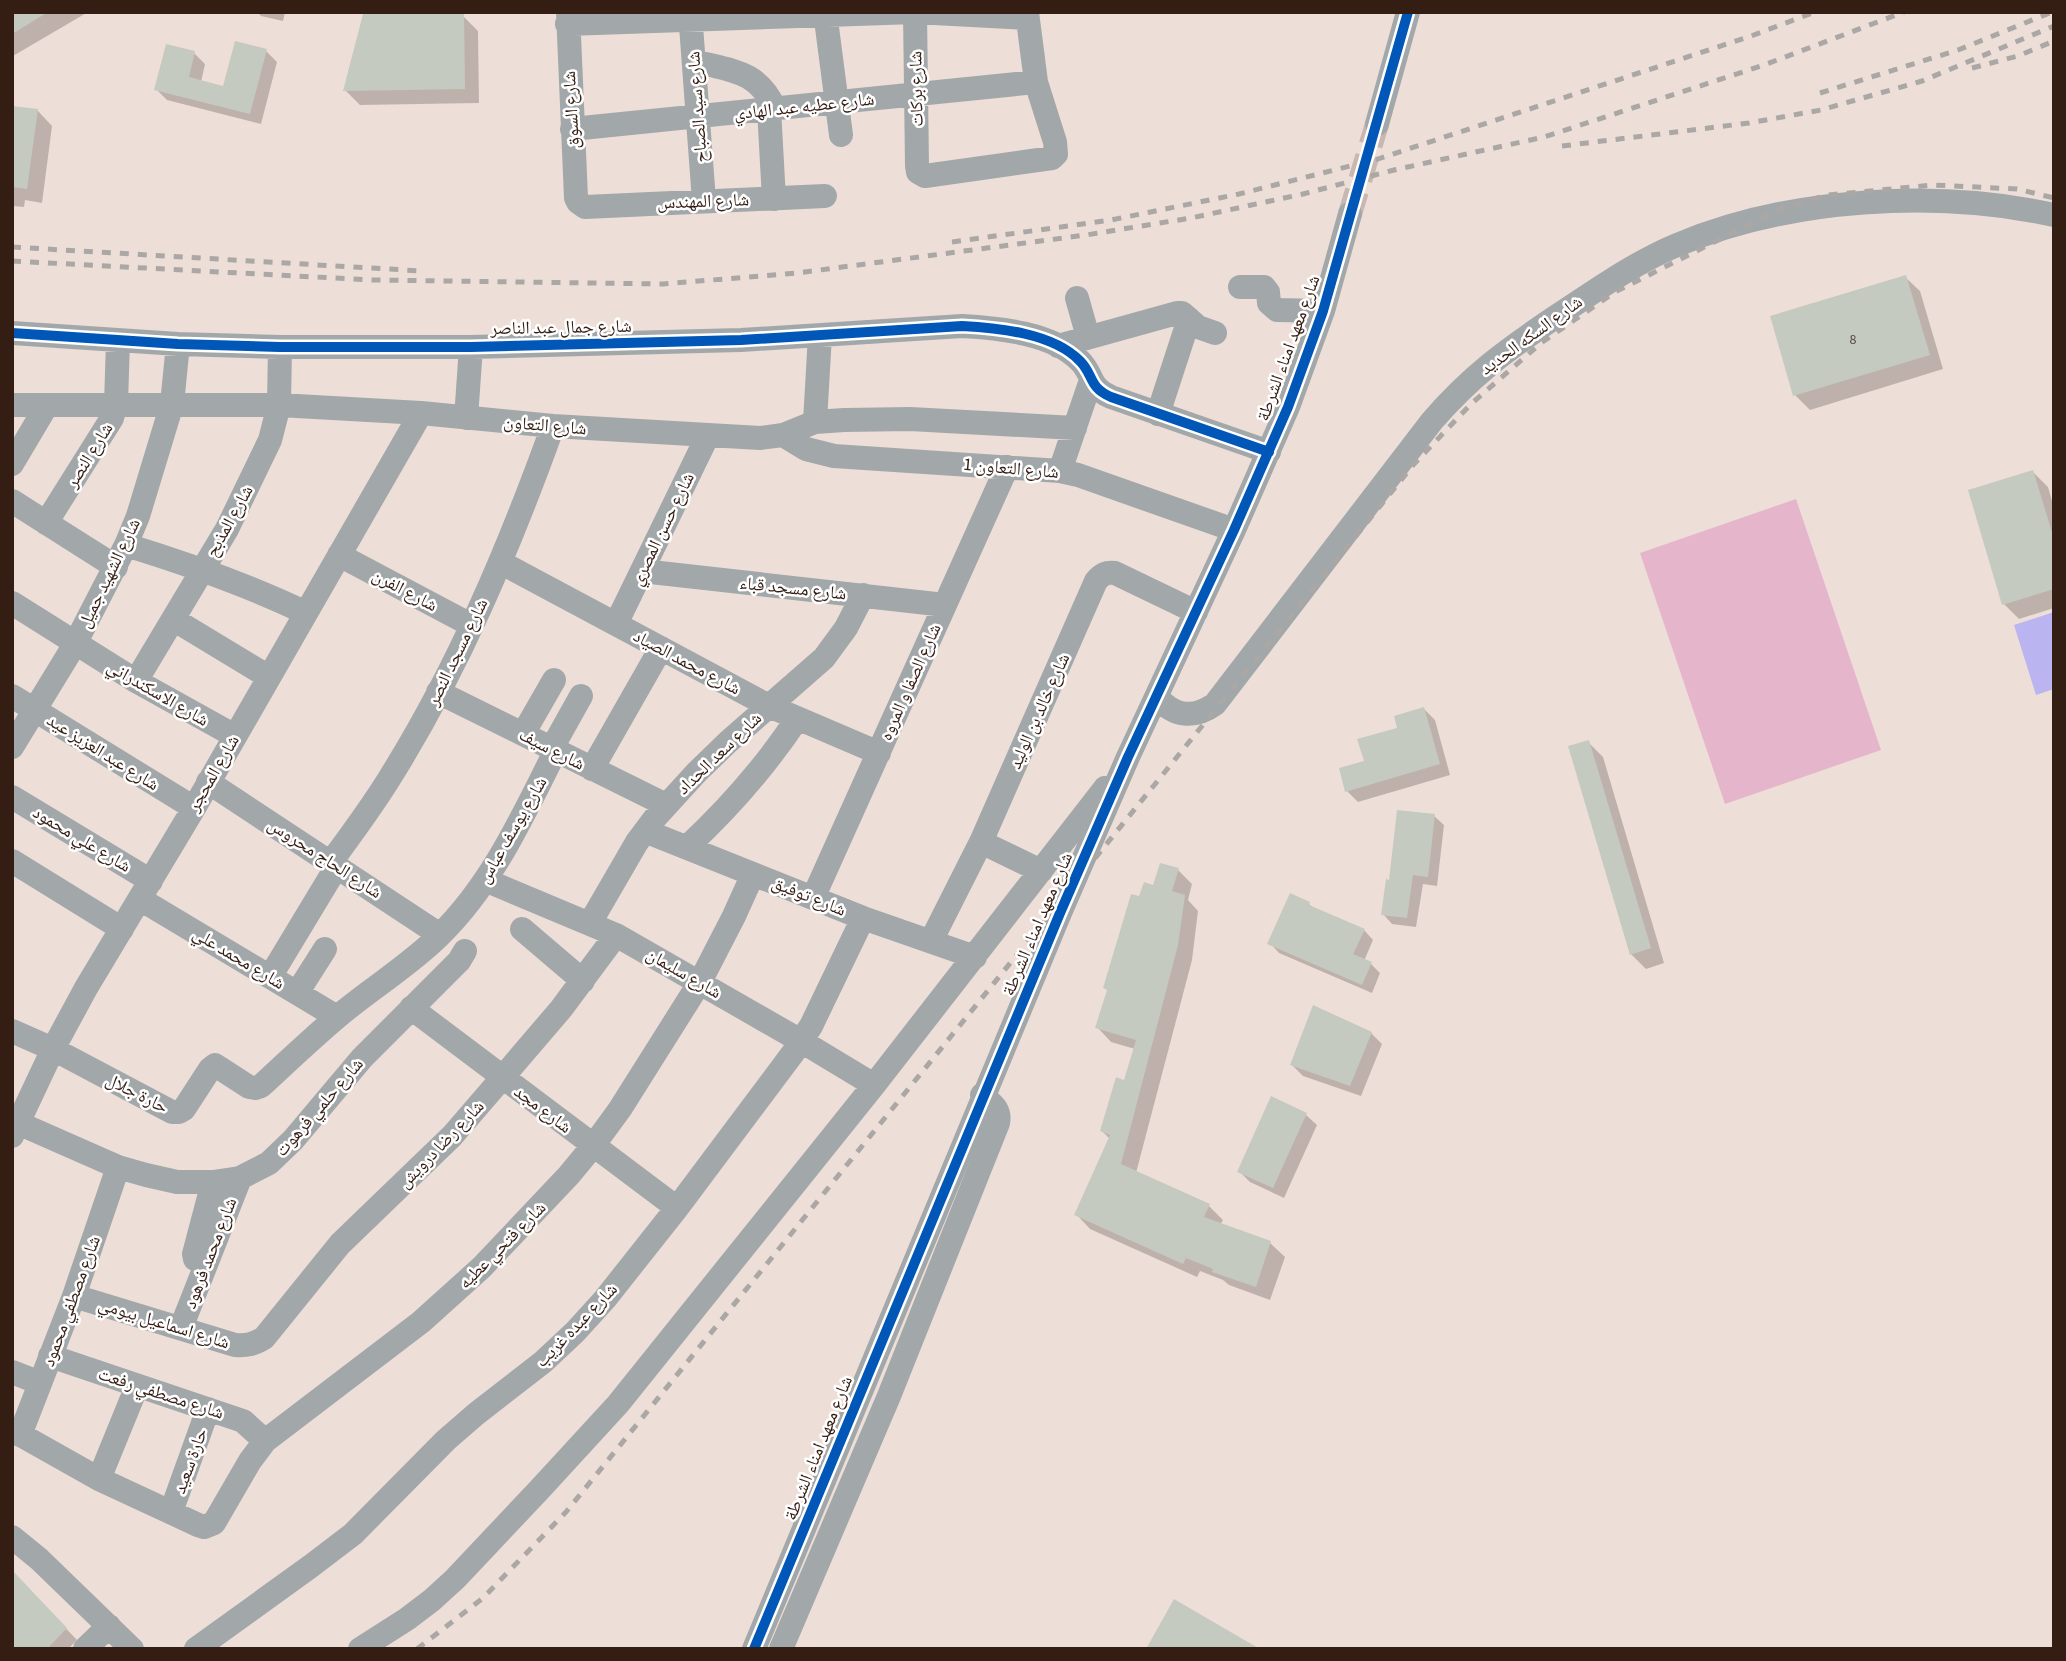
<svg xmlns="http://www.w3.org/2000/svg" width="2066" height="1661" viewBox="0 0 2066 1661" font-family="'Source Sans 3','Noto Naskh Arabic',sans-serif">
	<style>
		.green { fill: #e5b6cb }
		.water { fill: #bab5f0 }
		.shadow { fill: #0003 }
		.building { fill: #c5cac1 }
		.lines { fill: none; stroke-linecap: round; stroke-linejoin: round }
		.minor-tunnel { stroke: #c9b7b1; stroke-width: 24; stroke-dasharray: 24 12; stroke-linecap: butt }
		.minor { stroke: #a2a8aa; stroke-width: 24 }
		.rail { stroke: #aaa7a5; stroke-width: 5; stroke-dasharray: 9 9; stroke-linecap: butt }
		.cycleway-casing { stroke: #fff; stroke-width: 15 }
		.cycleway { stroke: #0057b8; stroke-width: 10 }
		.labels { text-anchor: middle; stroke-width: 5; stroke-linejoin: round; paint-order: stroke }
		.number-label { font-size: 14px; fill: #58483e }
		.street-label { font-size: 18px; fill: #341d13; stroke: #fff }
	</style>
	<rect width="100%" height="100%" fill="#eeded8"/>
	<!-- green -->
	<path class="green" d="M1796,499l85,251 -156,54 -85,-251z"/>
	<!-- water -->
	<path class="water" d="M2054,612v77l-18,6 -22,-70z"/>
	<!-- shadow -->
	<path class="shadow" d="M12,12h76l-75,44z
		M257,12h28l-2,9 -22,-5z
		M463,16l15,15 1,72 -119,2 -15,-15z
		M266,51l11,11 -16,62 -94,-24 -11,-11 38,-36 11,11 -4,18 23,6z
		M12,107l26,4 14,15 -10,77 -17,-3 -1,7 -12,-1z
		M1905,277l15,14 23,78 -133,41 -15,-15z
		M2033,472l15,15 6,21v100l-35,11 -15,-15z
		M1424,709l11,11 15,55 -92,27 -11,-11 19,-29 33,-33z
		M1588,742l15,15 61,206 -18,6 -15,-15z
		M1434,816l10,9 -7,61 -14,-2 -7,43 -24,-3 -9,-10 8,-32z
		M1178,870l14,14 -4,16 10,11 -6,49 -56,213 73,33 14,14 -3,5 50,18 15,14 -15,43 -41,-15 -6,-5 -23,-9 -3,6 -107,-48 -14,-15 34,-75 -8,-8 23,-49 10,-33 -24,-7 -14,-15 11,-36 -3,-3 35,-89z
		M1309,904l5,5 50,21 9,10 -9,21 7,3 9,9 -8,20 -93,-40 -9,-10z
		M1371,1033l11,11 -21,52 -58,-20 -11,-11z
		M1306,1115l11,10 -33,73 -34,-16 -11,-11z
		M12,1572l65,68 -9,9h-56z"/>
	<!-- building -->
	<path class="building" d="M12,12h36l-36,22z
		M363,14h101l1,75 -122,2z
		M235,41l32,8 -17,65 -96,-24 12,-46 29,7 -6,26 34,9z
		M12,106l26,3 -11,80 -15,-2z
		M1906,275l24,80 -137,41 -23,-80z
		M2033,470l21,69v50l-52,16 -34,-115z
		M1424,707l16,57 -95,28 -6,-24 25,-7 -7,-22 40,-11 -3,-12z
		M1589,740l62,208 -21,7 -62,-209z
		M1397,810l38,4 -7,63 -15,-2 -6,43 -26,-3 5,-36 3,1z
		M1160,863l19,5 -7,23 13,4 -7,50 -57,219 89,40 -6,13 67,24 -15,46 -44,-15 1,-3 -27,-11 -3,6 -109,-49 36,-80 -10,-4 16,-54 8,3 12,-40 -41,-12 12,-38 -4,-2 28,-94 8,2 5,-14 9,3z
		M1290,893l20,9 -1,3 56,24 -12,25 19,8 -10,23 -95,-41z
		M1313,1005l59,27 -22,54 -60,-21z
		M1271,1096l36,17 -34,75 -36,-16z
		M12,1570l55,58 -20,21h-35z
		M1174,1599l86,50h-114z"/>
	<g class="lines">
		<!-- minor-tunnel -->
		<path class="minor-tunnel" d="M1350,214l27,-90"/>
		<!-- minor -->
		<path class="minor" d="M568,12l8,186 2,4 7,5 240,-11
			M690,12l14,189
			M825,12l16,123
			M915,12l2,154 1,6 7,4 127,-18 4,-4 -1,-12 -19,-60 -9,-70
			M567,24l348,-12 112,6
			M694,61c37,10 64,9 81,48
			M769,109l5,90
			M1377,124l31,-112
			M572,129l464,-47
			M1240,287h24l4,5 1,11 8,7 46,1
			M1077,298l11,39
			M12,333l166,11 102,3h191l270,-7 221,-14c37,2 91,7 118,35 14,14 8,26 31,36l158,55
			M1058,346l119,-33h5l16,14 17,6
			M12,405h267l142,8 132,13 207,12 23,-3 32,-13 29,-2 66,-1 165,9
			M1158,414l31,-95
			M466,418l5,-71
			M815,422l5,-87
			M783,435l23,14 28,7 226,15 18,4 156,55
			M12,464l35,-59
			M1060,471l31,-91
			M12,501l104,66
			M46,523l66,-105 4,-14 2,-63
			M126,545c62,19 122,40 180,68
			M339,555l132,70
			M500,562l269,144 110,47
			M642,571l303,34
			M12,603l124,78 99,55
			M173,619l96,58
			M616,624l92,-189
			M136,681l91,-152 43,-89 9,-35 1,-58
			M438,692l228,113
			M12,696l182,112
			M1157,697c17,20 37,22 58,7l217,-283c39,-45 73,-70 122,-103 40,-26 78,-54 123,-73 112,-47 259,-56 377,-30
			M523,734l31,-54
			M12,747l63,-103 51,-99 12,-29 34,-112 6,-60
			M552,748l29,-52
			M592,769l69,-121
			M208,782l232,153
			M12,797l139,84
			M645,831l218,87 112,39
			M981,842l60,29
			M687,847c42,-39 78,-80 110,-128
			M12,861l110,68
			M331,862c20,-27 40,-54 58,-83 69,-110 120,-231 164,-353
			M485,880l131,55 185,106 73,44
			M813,898l194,-431
			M140,899l197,118
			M590,923l47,-81 18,-24 42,-46 31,-30 96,-84 22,-30 17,-33
			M522,929l61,52
			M931,941l50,-99 115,-261c6,-7 10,-9 19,-8l81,39
			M270,977l67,-111
			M297,993l28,-44
			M411,1008l266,200
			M12,1031l41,18 119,63h7l5,-3 26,-40 5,-4 34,22 6,1 6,-2c25,-23 49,-46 75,-68 34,-29 73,-52 104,-83 53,-52 83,-120 116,-185
			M18,1123l100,44 28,8 31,7h36l27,-4 29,-15 24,-23 69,-82 97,-97 6,-10
			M12,1136l41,-87 33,-61 108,-180 227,-395
			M202,1262l-7,-3 -1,-5 19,-72
			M74,1296l161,49c12,1 19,-1 29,-7l76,-94 112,-108 50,-58 59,-69 55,-74
			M181,1328l59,-150
			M50,1356l193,65 22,20
			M12,1372l28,11
			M12,1430l87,49 99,46 6,2 10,-4 36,-62 15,-20 156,-119 61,-55 87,-92 24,-29 27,-37 80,-127 34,-66 19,-42
			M20,1435l54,-139 44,-129
			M99,1479l38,-93
			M171,1512l37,-103
			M12,1537l27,22 93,90
			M85,1649l24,-23
			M196,1649l115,-83 42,-32 93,-94 30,-26 67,-52 32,-30 30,-33 72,-91 116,-155 18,-27 52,-108
			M360,1649l47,-30 25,-19 23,-21 84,-89 79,-86 256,-319 231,-297
			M754,1649l306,-736 68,-156 106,-227 54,-123 35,-96 27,-97
			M781,1649l108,-253 109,-273c3,-14 -6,-19 -16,-28"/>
		<!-- rail -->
		<path class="rail" d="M1972,68l46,-12 36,-15
			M1820,93l138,-43 94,-38
			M1562,146l187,-23 72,-13 101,-29 132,-55
			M952,242l159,-22 128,-26 139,-35 373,-123 64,-24
			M12,247l410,24
			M12,261l360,19 291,4 134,-11 289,-38 105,-17 112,-24 91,-24 150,-33 220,-72 140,-53
			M417,1649l66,-51 83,-86 848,-1048 57,-60 70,-61 74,-51 167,-84 46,-13 105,-10 84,4 37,9"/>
		<defs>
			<path id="cycleway" d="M12,333l166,11 102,3h191l270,-7 221,-14c37,2 91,7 118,35 14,14 8,26 31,36l158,55
				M754,1649l306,-736 68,-156 106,-227 54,-123 35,-96 85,-299"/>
		</defs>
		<!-- cycleway casing -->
		<use href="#cycleway" class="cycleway-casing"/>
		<!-- cycleway -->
		<use href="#cycleway" class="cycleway"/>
	</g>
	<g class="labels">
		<!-- number labels -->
		<g class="number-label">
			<text x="1853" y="344">8</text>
		</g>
		<!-- street labels -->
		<g class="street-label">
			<text transform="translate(916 89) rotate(-91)" y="6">شارع بركات</text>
			<text transform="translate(804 106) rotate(-6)" y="6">شارع عطيه عبد الهادي</text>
			<text transform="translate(697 107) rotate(-94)" y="6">شارع سيد الصباح</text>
			<text transform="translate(571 110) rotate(-93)" y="6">شارع السوق</text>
			<text transform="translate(703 201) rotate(-2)" y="6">شارع المهندس</text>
			<text transform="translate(561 327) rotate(-1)" y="6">شارع جمال عبد الناصر</text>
			<text transform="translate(1531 335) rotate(-36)" y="6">شارع السكه الحديد</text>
			<text transform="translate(1288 348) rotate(-70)" y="6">شارع معهد امناء الشرطة</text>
			<text transform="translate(545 425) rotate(5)" y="6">شارع التعاون</text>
			<text transform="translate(89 455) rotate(-58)" y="6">شارع النصر</text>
			<text transform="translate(1011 468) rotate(5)" y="6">شارع التعاون 1</text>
			<text transform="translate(229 521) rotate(-61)" y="6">شارع المذبح</text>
			<text transform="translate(662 529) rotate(-64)" y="6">شارع حسن المصري</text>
			<text transform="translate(109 573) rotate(-64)" y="6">شارع الشهيد جميل</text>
			<text transform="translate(793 588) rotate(6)" y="6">شارع مسجد قباء</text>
			<text transform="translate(405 590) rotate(28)" y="6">شارع الفرن</text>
			<text transform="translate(457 652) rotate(-64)" y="6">شارع مسجد النصر</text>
			<text transform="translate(687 662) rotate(28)" y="6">شارع محمد الصياد</text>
			<text transform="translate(910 682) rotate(-66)" y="6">شارع الصفا و المروه</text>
			<text transform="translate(158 693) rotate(30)" y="6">شارع الاسكندراني</text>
			<text transform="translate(1039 711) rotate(-66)" y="6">شارع خالد بن الوليد</text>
			<text transform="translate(552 749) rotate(27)" y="6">شارع سيف</text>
			<text transform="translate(103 752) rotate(32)" y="6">شارع عبد العزيز عيد</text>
			<text transform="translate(719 753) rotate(-44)" y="6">شارع سعد الحداد</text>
			<text transform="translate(213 773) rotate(-60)" y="6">شارع المحجر</text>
			<text transform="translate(512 830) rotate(-60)" y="6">شارع يوسف عباس</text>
			<text transform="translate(82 839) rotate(31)" y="6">شارع علي محمود</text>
			<text transform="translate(325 858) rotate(33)" y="6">شارع الحاج محروس</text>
			<text transform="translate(809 896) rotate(22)" y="6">شارع توفيق</text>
			<text transform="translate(1037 924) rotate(-67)" y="6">شارع معهد امناء الشرطة</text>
			<text transform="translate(239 958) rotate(31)" y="6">شارع محمد علي</text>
			<text transform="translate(684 973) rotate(30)" y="6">شارع سليمان</text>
			<text transform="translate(137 1093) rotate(27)" y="6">حارة جلال</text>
			<text transform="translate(319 1107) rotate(-49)" y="6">شارع حلمي فرهوت</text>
			<text transform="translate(543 1109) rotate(37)" y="6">شارع مجد</text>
			<text transform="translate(441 1144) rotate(-46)" y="6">شارع رضا درويش</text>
			<text transform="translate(502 1245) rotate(-45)" y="6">شارع فتحي عطيه</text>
			<text transform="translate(210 1253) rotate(-69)" y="6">شارع محمد فرهود</text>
			<text transform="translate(71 1301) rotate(-70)" y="6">شارع مصطفي محمود</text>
			<text transform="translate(164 1323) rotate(17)" y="6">شارع اسماعيل بيومي</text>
			<text transform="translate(576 1325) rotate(-46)" y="6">شارع عبده غريب</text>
			<text transform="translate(161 1393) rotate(18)" y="6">شارع مصطفي رفعت</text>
			<text transform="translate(818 1448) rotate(-68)" y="6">شارع معهد امناء الشرطة</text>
			<text transform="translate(190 1461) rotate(-70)" y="6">حارة سعيد</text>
		</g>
	</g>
	<!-- border -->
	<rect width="2066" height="1661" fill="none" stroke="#341d13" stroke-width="28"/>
</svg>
